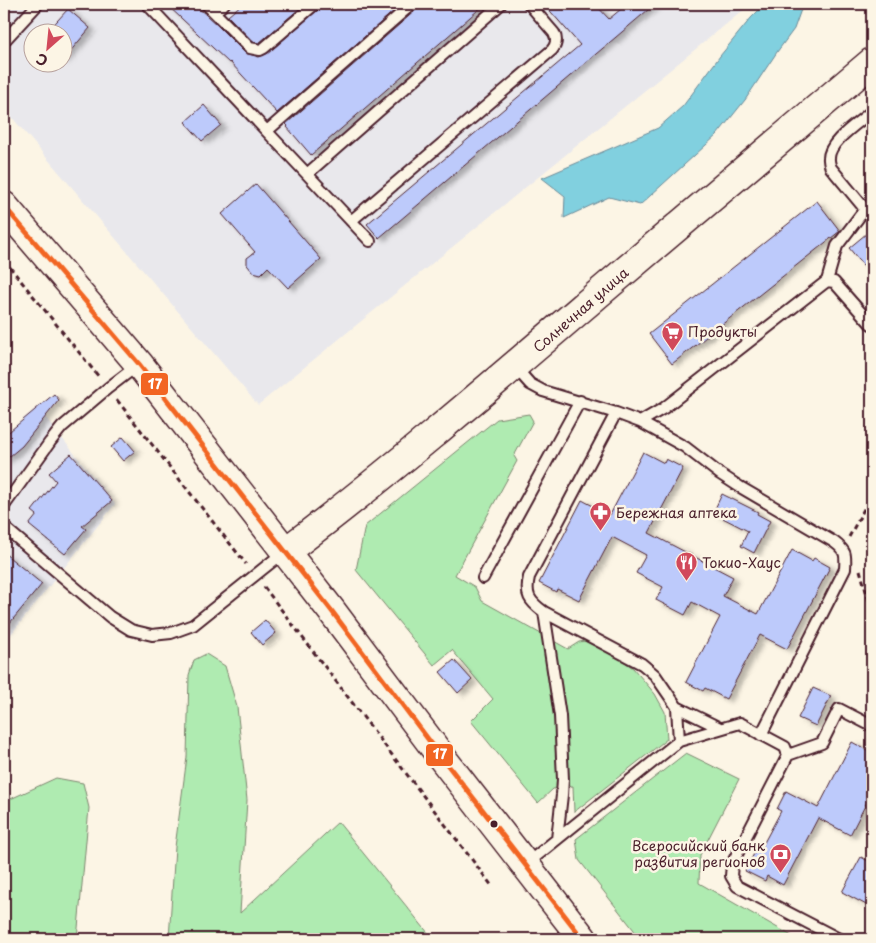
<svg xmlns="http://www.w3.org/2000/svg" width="876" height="943" viewBox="0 0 876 943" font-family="'Playpen Sans',sans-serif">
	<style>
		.built { fill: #e9e8ec; fill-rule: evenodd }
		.green { fill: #afebb1; stroke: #7c856e }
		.water { fill: #81d0df; stroke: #6b8997 }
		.building { fill: #bdcafb; stroke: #4a1f2b; filter: url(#shadow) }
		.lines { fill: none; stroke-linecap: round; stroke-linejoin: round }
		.lane-casing { stroke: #4a1f2b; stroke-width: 14 }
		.secondary-casing { stroke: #4a1f2b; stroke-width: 31 }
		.path { stroke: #4a1f2b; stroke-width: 3; stroke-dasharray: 5 4; stroke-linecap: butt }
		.lane { stroke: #fcf5e5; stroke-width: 10 }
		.secondary { stroke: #fcf5e5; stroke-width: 28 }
		.bus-1-casing { stroke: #fcf5e5; stroke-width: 9 }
		.bus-1 { stroke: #f26522; stroke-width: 5 }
		.bus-dot { fill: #4a1f2b; stroke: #fcf5e5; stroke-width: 2 }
		.labels { text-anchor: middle; stroke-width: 5; stroke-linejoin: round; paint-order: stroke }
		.street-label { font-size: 14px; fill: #4a1f2b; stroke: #fcf5e5 }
		.poi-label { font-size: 14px; fill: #4a1f2b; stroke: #fcf5e5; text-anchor: start }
		.line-badge { stroke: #fcf5e5; stroke-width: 2 }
		.badge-label { font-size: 14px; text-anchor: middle; font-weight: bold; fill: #fff }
	</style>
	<defs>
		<filter id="shadow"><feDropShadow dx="5.5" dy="3" stdDeviation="2.5" flood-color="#0004"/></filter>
	</defs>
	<rect width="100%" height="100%" fill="#fcf5e5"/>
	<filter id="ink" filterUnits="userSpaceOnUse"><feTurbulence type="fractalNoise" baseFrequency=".02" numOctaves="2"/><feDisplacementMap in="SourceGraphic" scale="10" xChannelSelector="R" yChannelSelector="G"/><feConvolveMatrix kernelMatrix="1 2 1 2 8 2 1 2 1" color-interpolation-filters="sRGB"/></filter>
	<g filter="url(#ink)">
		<!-- built -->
		<path class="built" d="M4,4h747l-493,401 -254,-297zM32,32h30v30h-30z
			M37,407l78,97 -111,139v-208z"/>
		<!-- green -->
		<path class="green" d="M529,414l4,7 -19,35 3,5 -62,114 20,12 7,14 86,48 11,-7 6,-1 33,16 15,11 22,26 10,18 2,27 -93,73 -1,-26 -20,3 -15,14 -67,-82 22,-22 -41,-49 -18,15 -78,-95 9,-44 132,-107z
			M206,654l19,12 12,41 10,93 -7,113 98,-91 95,117h-264l6,-92 12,-90 2,-82 5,-15z
			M686,753l53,26 -39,76 -1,28 98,56h-156l-62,-79 -3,-21z
			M56,778l27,5 6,25 -12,131h-73v-137z"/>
		<!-- water -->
		<path class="water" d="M765,4h38l-9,25 -17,23 -32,48 -28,35 -77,70 -31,-8 -45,21 1,-22 -23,-18 116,-50 25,-22 37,-50 31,-38z"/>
		<!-- building -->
		<path class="building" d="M166,4h28l23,21 28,28 14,4 9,-4 51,-44 3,-5h80l-125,109 -47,-51 -1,1z
			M242,4h63l-46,39 -6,-1 -25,-26z
			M419,4h66l-174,151 -24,-28 1,-1 -2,-2 131,-115z
			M544,4h51l14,15 18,-15h28l-276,234 -12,-14 213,-179z
			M68,9l22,19 -28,33v-29h-15z
			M204,105l17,20 -19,16 -17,-19z
			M256,184l65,75 -33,29 -20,-21 -7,7 -8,-2 -6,-7v-7l8,-6 -33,-38z
			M817,201l23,30 -168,133 -23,-30z
			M872,229v47l-23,-28z
			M54,394l5,6 -37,46 -18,15v-25z
			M123,437l12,14 -12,10 -12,-14z
			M643,452l21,11 2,-4 17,9 -34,65 84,44 -10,19 35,18 34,-64 20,11 2,-3 16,9 -43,82 -27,-14 -34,64 -21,-11 -2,3 -17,-9 34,-65 -28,-15 -7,13 -29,-15 7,-13 -27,-14 10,-18 -34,-18 -33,63 -22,-11 -1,3 -17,-9 43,-83 28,15z
			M71,454l41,47 -30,25 4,3 -21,25 -36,-29 8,-10 -5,-4 24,-30 -7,-8z
			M722,494l36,18 -1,2 13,7 -16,32 -13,-7 7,-15 -35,-18z
			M4,553l38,31 -38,46z
			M265,620l11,13 -14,12 -11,-13z
			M454,660l18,20 -14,13 -18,-21z
			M813,688l18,8 -15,30 -18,-8z
			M852,742l20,11v39l-22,43 -32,-17 -35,67 -16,-9 -2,5 -20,-10 12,-23 3,2 21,-39 -4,-2 9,-18 32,17z
			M861,857l11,6v45l-30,-16z"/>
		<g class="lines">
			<defs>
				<path id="lane" d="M147,4l223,237
					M206,4l44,44 10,2 4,-2 51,-44
					M214,12l10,-8
					M4,41l34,-37
					M267,131l145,-127
					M307,174l194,-170
					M351,221l201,-171c5,-6 5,-11 2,-17l-25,-29
					M827,281l10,-35 28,-37 -34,-41c-1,-3 -2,-5 -2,-8 -2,-18 31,-38 43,-49
					M515,367l15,17 13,7 73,22 -87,164c-4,18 0,24 15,35l98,52 13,11 22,32 43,21
					M616,413l24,9 45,25 35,27 20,13 94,55c12,9 12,12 11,27l-84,166
					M640,422l24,-14 163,-127 7,1 37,42h1
					M4,506l46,-64 12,-15 46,-39 30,-23
					M4,527l106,90 21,13 21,5 19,-2 22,-8 91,-73
					M483,578l97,-177
					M544,612l16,104 3,63 -1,16 -5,44
					M677,707l2,34
					M788,755l34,-12 17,-34 33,17
					M525,865l154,-124 61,-18 45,24 3,8 -56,109 -1,12 6,10 102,53"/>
				<path id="secondary" d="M4,206l135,158 192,246 112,149 140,180
					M285,552c110,-83 215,-174 320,-264 89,-76 178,-151 267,-226"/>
			</defs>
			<!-- lane casing -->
			<use href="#lane" class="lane-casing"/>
			<!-- secondary casing -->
			<use href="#secondary" class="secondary-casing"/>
			<!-- path -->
			<path class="path" d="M4,260l95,117
				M117,400l129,164
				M849,537l23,-43
				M860,570l12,42
				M264,587l228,299"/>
			<!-- lane -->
			<use href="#lane" class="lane"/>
			<!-- secondary -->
			<use href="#secondary" class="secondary"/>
			<defs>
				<path id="bus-1" d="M4,206l135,158 192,246 112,149 140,180"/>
			</defs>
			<!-- bus-1 casing -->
			<use href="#bus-1" class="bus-1-casing"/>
			<!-- bus-1 -->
			<use href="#bus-1" class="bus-1"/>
		</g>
	</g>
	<!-- icons -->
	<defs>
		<symbol id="supermarket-pin" viewBox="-11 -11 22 30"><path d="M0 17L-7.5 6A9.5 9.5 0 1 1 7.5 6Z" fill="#d1495b" stroke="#fcf5e5"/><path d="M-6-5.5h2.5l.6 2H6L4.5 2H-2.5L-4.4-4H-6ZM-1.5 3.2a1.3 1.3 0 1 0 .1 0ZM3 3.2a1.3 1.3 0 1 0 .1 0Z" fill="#fff"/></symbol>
		<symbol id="pharmacy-pin" viewBox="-11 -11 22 30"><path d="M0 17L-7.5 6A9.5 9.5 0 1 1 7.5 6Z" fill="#d1495b" stroke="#fcf5e5"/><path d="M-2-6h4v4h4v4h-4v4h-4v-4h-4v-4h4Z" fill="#fff"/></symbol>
		<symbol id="restaurant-pin" viewBox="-11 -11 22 30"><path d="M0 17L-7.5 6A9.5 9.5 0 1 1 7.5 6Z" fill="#d1495b" stroke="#fcf5e5"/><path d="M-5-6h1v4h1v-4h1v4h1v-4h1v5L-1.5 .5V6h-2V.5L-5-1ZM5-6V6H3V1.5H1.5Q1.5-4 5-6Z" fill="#fff"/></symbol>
		<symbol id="bank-pin" viewBox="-11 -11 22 30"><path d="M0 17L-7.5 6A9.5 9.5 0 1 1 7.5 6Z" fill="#d1495b" stroke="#fcf5e5"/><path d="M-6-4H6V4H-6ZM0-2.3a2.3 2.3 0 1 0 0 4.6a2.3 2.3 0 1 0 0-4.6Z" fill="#fff"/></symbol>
	</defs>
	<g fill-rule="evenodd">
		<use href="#supermarket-pin" x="660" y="320" width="25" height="34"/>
		<use href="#pharmacy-pin" x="588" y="500" width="25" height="34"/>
		<use href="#restaurant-pin" x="674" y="550" width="25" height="34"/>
		<use href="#bank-pin" x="768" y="842" width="25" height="34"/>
	</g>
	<!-- markers -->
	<circle class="bus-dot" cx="494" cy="824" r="4.5"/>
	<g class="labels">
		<!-- street labels -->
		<g class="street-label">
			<text transform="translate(581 310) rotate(-41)" y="5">Солнечная улица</text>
		</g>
		<!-- poi labels -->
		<g class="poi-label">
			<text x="688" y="337">Продукты</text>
			<text x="616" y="518">Бережная аптека</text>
			<text x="702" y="568">Токио-Хаус</text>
			<text x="765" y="851" text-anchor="end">Всеросийский банк<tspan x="765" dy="16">развития регионов</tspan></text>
		</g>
	</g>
	<g class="line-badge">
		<rect x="140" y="372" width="29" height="24" rx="5" fill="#f26522"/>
		<rect x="425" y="743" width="29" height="24" rx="5" fill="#f26522"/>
	</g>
	<g class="badge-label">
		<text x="155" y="389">17</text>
		<text x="440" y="759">17</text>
	</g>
	<!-- margin -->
	<rect width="876" height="943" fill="none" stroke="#fcf5e5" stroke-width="20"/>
	<rect x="10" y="10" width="856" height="923" fill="none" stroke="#4a1f2b" stroke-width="2" filter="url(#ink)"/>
	<!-- north arrow -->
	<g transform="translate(48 48) rotate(207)"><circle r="24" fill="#fcf5e5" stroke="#b59f9b"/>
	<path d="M0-4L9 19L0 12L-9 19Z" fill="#d1495b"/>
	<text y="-8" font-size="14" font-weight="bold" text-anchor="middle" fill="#4a1f2b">С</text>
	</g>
</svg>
